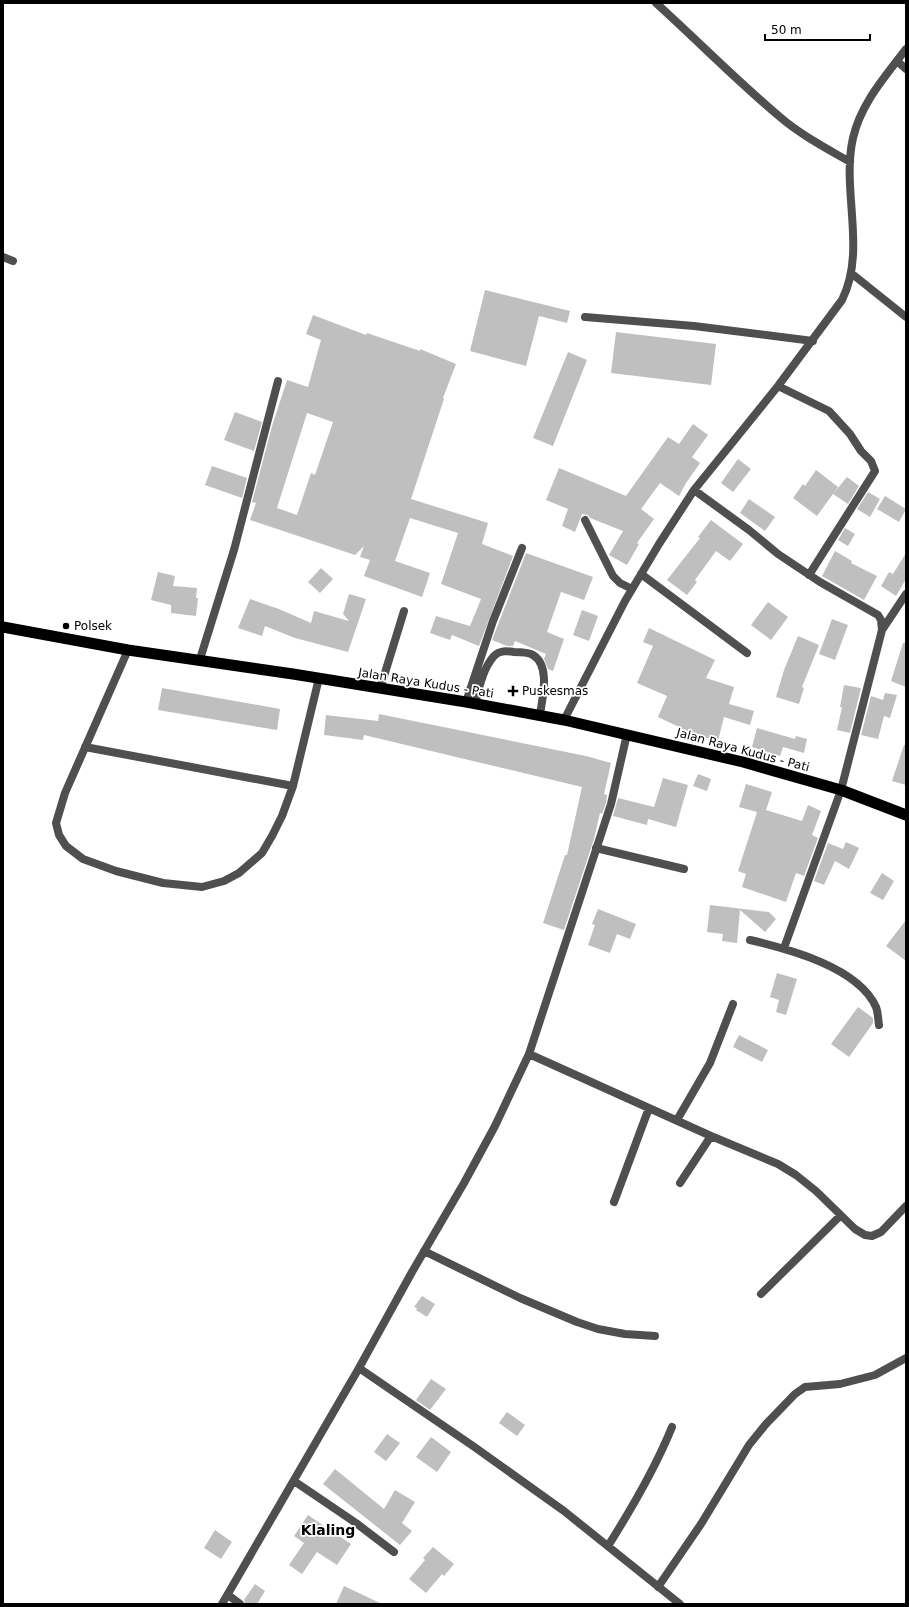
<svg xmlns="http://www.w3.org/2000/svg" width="909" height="1607" viewBox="0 0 909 1607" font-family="'DejaVu Sans',sans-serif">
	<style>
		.building { fill: #bfbfbf; fill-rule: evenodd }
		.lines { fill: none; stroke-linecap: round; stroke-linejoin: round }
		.service { stroke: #4f4f4f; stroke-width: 8 }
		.minor { stroke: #4f4f4f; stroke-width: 8 }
		.trunk { stroke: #000; stroke-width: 11 }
		.poi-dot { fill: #000; stroke: #fff; stroke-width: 1.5 }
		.labels { text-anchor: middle; stroke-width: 3.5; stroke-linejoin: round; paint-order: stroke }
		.poi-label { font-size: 12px; fill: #000; stroke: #fff; text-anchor: start }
		.street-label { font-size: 12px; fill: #000; stroke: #fff }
		.quarter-label { font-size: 14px; font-weight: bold; fill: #000; stroke: #fff }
	</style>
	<rect width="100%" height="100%" fill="#fff"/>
	<!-- building -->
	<path class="building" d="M485,290l85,21 -3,12 -28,-7 -13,50 -56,-15z
		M313,315l53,20 1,-2 53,18v-2l36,15 -13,34 1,1 -33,100 77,24 -6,21 31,12 -34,90 -27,-11 -2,5 -20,-7 6,-17 34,10 11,-27 -40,-15 17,-51 -48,-15 -15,43 35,12 -8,24 -58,-21 6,-16 -10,-3 4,-11 -9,9 -105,-35 6,-17 -4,-1 20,-76 15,-46 21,7 13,-47 -15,-6zM307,413l26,9 -18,53 -4,-2 -14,42 -20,-7z
		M616,332l100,12 -5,41 -100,-12z
		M568,352l19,8 -34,86 -20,-8z
		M235,412l27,10 -8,29 -30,-11z
		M693,424l15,11 -16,22 8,6 -14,20 -7,13 -19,-13 -19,26 13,10 -17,24 2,1 -12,21 -18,-10 14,-24 -33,-13 -2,-3 -6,-1 -7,18 -13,-6 6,-17 -22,-9 13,-32 67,28 42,-59 11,7z
		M738,459l13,10 -18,23 -12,-9z
		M212,466l35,12 -5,20 -37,-13z
		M816,470l22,17 -21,29 -24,-18 10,-14 2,2z
		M847,477l12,9 -11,18 -15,-10z
		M868,492l12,7 -10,18 -13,-8z
		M885,496l21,13 -7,13 -22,-13z
		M749,499l26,18 -10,14 -25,-18z
		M711,520l32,24 -13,17 -14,-10 -21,29 2,2 -10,13 -20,-15 33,-42 -2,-1z
		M845,528l10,6 -7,12 -10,-6z
		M835,551l17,10 -1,2 26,13 -13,24 -42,-24z
		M526,553l67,24 -9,23 -23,-8 -14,40 17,7 -11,32 -5,-2 -4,-10 2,-5 -31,-13 -2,5h-6l-15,-6z
		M906,553v26l-10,17 -15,-10 8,-14 4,2z
		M321,568l12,11 -13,14 -12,-11z
		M158,572l17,4 -2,10 24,2 -1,10h2l-2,18 -25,-3v-8l-20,-5z
		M349,594l17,5 -18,53 -53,-14 -30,-12 -3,10 -24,-8 12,-29 29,10 32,14 3,-12 35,10 -6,-7z
		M768,602l20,15 -17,23 -20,-15z
		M582,610l16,6 -9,25 -16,-6z
		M832,619l16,6 -13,35 -16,-6z
		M649,628l66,32 -9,18 28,9 -5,17 25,7 -4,14 -26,-8 -6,24 -22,-6 -38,-18 9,-21 -30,-13 16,-37 -10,-4z
		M798,636l21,9 -17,42 2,1 -5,16 -23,-7 8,-27z
		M903,643h3v44l-15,-6z
		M844,685l17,3 -11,45 -13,-3 5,-23h-2z
		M162,688l118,21 -3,21 -119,-20z
		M885,693l12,2 -7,23 -6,-2 -6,23 -17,-4 10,-39 12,4z
		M379,714l207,42 25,7 -7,31 3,1 -1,8 -4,11 -2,-1 -6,26 -30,91 -21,-7 22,-68h2l15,-68 -218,-52 -1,5 -39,-5 2,-20 52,6z
		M757,728l38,11 1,-3 11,3 -3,14 -21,-6 -3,9 -28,-9z
		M904,745h2v40l-14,-4z
		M698,774l13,5 -4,12 -14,-5z
		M663,778l25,7 -12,42 -28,-8 -1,6 -34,-9 5,-18 36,9z
		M746,784l26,8 -6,18 36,11 6,-16 13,6 -9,24 6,3 -14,38 -8,-3 -10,29 -44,-15 4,-13 -8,-3 19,-59 -18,-5z
		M846,842l13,6 -10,21 -14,-8 -11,24 -10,-4 14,-38 15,6z
		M882,873l12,8 -11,19 -13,-7z
		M710,905l59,7 7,7 -11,13 -25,-22 -3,33 -15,-2 1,-7 -16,-2z
		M598,909l38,15 -6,15 -13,-5 -7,19 -22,-8 7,-20 -3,-1z
		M906,920v41l-20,-15z
		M777,973l20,6 -11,36 -10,-3 3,-12 -9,-3z
		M858,1007l15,11v5l-24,34 -18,-13z
		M739,1035l29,15 -6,12 -29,-15z
		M422,1296l13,8 -8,13 -11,-7 1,-2 -3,-1z
		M431,1379l15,10 -16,21 -14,-10z
		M507,1412l18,13 -8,11 -18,-13z
		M387,1434l13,9 -14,18 -12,-9z
		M431,1437l20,15 -14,20 -21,-15z
		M335,1469l49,40 11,-19 20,12 -13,21 10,8 -12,14 -77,-61z
		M308,1515l43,29 -14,21 -20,-13 -15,22 -13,-9 15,-22 -10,-7z
		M215,1530l17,12 -11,17 -17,-11z
		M433,1547l21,17 -10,12 -2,-2 -16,19 -17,-14 16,-19 -2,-2z
		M255,1584l10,7 -8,13h-12l-1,-4z
		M344,1586l38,18h-46z"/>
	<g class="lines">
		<!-- service -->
		<path class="service" d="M585,317l109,9 119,15
			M585,520l28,56 7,7 12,6
			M128,650l-63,143 -9,30 3,12 7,11 17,13 33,12 47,12 39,4 22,-6 15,-8 23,-20 10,-17 10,-20 11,-30 26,-108
			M466,702l27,-81 29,-73
			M475,704c4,-16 8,-36 19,-48 6,-6 13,-5 20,-4 6,0 14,0 19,3 18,11 9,44 7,60
			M85,747l208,39
			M596,848l88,21"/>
		<!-- minor -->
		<path class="minor" d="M656,3c42,38 81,78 124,114 21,18 46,31 70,45
			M897,61l9,8
			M3,257l10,4
			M851,273l55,44
			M778,386l51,25 21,23 11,17 10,10 4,10 -66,104
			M694,490l55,40 29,24 42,28 58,33 3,5 1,10 -41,160 -57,158
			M641,574l106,79
			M882,630l24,-36
			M200,659l34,-109 44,-169
			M380,689l24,-78
			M564,720l61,-119 34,-57 35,-54 84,-104 64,-86c25,-50 -1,-110 11,-162 8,-35 32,-61 53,-89
			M750,940c38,9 108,27 126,67 2,5 2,12 3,18
			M529,1054l182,82 67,28 18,11 20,16 39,38 10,6 7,1 9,-4 25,-26
			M677,1120l33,-57 23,-59
			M680,1183l31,-47
			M614,1202l35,-94
			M424,1251l96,47 57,24 21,7 27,5 30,2
			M761,1294l79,-78
			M359,1368l114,78 91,65 116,93
			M294,1481l62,42 38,29
			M608,1546c24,-38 47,-77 64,-119
			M658,1587l43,-63 48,-79 17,-21 29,-30 10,-7 35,-3 35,-9 31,-17
			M228,1595l12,9
			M222,1604l137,-236 53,-96 52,-89 31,-57 34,-72 82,-250 16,-70"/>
		<!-- trunk -->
		<path class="trunk" d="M3,627l125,23 165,24 173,28 98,18 179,42 98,28 65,25"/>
	</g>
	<!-- markers -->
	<g class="poi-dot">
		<circle cx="66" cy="626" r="4"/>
		<path d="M511 685h4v4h4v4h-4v4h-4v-4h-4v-4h4z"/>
	</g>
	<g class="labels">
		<!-- poi labels -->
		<g class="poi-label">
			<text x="74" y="630">Polsek</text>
			<text x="522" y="695">Puskesmas</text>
		</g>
		<!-- street labels -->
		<g class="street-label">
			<text transform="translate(426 683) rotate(9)" y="4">Jalan Raya Kudus - Pati</text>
			<text transform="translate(743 750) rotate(15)" y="4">Jalan Raya Kudus - Pati</text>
		</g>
		<!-- quarter labels -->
		<g class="quarter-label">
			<text x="328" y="1535">Klaling</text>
		</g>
	</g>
	<!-- border -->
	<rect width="909" height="1607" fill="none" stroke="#000000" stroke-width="8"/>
	<!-- scale -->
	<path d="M765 34v6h105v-6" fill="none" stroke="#000000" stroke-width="2"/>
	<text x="771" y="34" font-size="12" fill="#000000" stroke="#ffffff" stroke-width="3" paint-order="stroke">50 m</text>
</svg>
